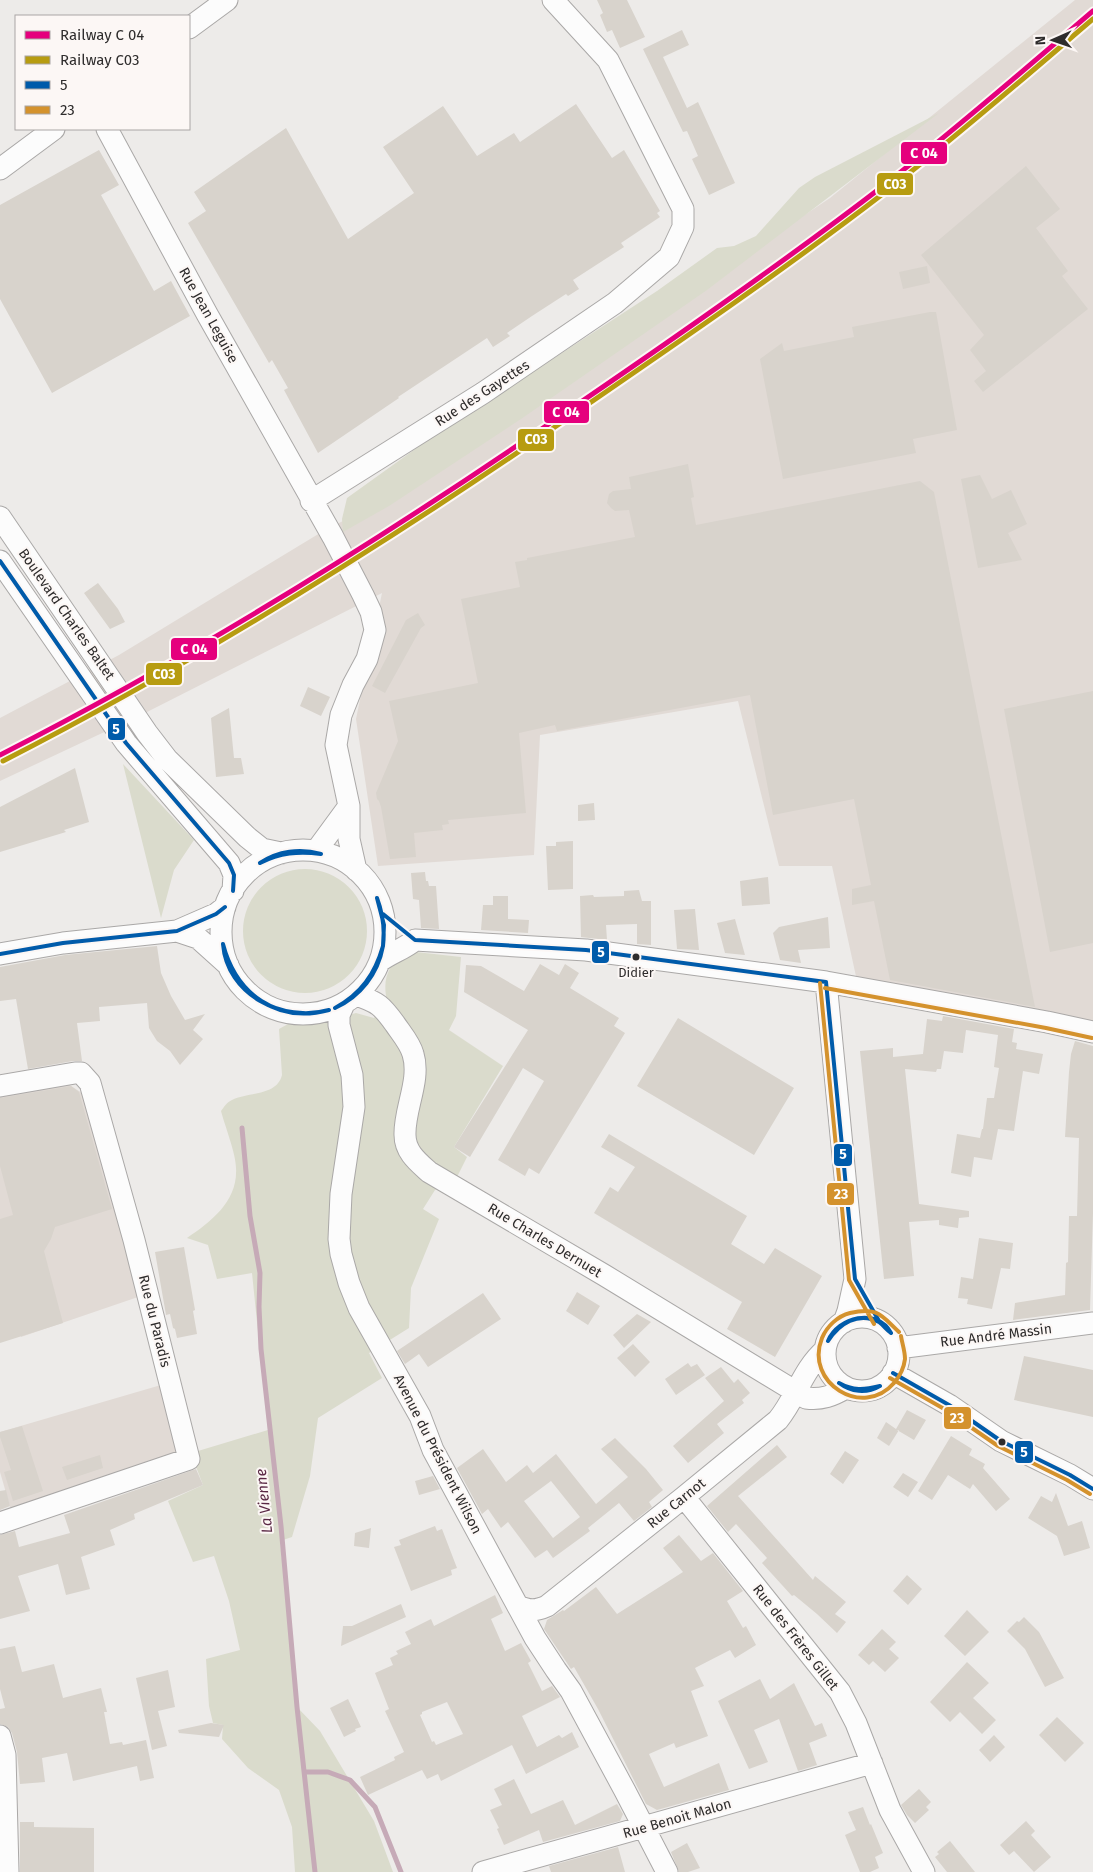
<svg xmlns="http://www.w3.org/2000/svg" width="1093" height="1872" viewBox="0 0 1093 1872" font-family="'Fira Sans',sans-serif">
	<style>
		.built { fill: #e1dad5 }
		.green { fill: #dadbcc }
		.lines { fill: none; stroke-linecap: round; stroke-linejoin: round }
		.stream { stroke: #c6aab7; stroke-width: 5 }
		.building { fill: #d8d3cc; fill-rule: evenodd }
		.minor-casing { stroke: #aaa8a7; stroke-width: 23 }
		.minor { stroke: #fcfcfc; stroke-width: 21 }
		.bus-1-casing { stroke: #fcf7f5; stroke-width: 8 }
		.bus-2-casing { stroke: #fcf7f5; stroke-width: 8 }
		.bus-1 { stroke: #005baa; stroke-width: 4 }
		.bus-2 { stroke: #d4922d; stroke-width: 4 }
		.rail-1-casing { stroke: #fcf7f5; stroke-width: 9 }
		.rail-2-casing { stroke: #fcf7f5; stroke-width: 9 }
		.rail-1 { stroke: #e5007d; stroke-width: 5 }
		.rail-2 { stroke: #b79c11; stroke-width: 5 }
		.bus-dot { fill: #2e2c2c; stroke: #fcf7f5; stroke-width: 2 }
		.labels { text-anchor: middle; stroke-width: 4; stroke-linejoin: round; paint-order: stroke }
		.bus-label { font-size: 13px; fill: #2e2c2c; stroke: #fcf7f5 }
		.street-label { font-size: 14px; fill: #2e2c2c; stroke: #fcf7f5 }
		.water-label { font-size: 15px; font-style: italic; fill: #5a2845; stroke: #fcf7f5 }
		.line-badge { stroke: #fcf7f5; stroke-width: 2 }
		.badge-label { font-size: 14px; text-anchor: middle; font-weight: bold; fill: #fff }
	</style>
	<rect width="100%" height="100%" fill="#edebe9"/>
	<!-- built -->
	<path class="built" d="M1075,0h18v1030l-236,-49 -25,-115h-53l-41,-165 -198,34 -6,120 -156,11 -22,-147 26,-126 -235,119 -147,69v-63l119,-63 206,-125 32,-16 473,-316z
		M68,1084l17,11 53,202 -117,40 -16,-52 -5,1v-191z
		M161,1385l22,68 -172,57 -11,-38v-40z"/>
	<!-- green -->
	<path class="green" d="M939,113l-232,177 -186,129 -132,87 -46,26 -1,-13 5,-21 78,-56 232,-151 60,-43 17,-2 22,-10 43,-48 16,-11z
		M123,764l71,76 -20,30 -13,48z
		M243 931a62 62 0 1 1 124 0a62 62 0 1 1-124 0Z
		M407,951l54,6 -5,59 -7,14 54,36 -49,81 13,10 -10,20 -22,13 -12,19 16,10 -28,69 -2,40 -40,25 13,25 -64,40 -8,58 -18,61 -12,4 17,166 23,24 54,90 19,51h-98l-3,-45 -13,-37 -31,-22 -26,-29 1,-14 -10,-2 -4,-17 -3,-47 34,-9 -11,-49 -15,-45 -21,6 -25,-61 35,-16 -8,-21 3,-13 70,-21 -16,-157 -35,6 -9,-34 -21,-7c25,-17 51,-37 49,-70 0,-14 -11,-42 -15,-57 3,-4 6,-9 11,-11 16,-8 45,-4 50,-25l-3,-46 9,-5 35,-2 33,-9 18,5 13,-17c-5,-23 1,-36 20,-50z"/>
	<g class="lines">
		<!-- stream -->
		<path class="stream" d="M242,1128l8,88 10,57 -1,34 2,42 20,177 16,181 18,165
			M305,1772h23l22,8 25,27 26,65"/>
	</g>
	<!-- building -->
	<path class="building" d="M597,0h30l18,37 -25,11 -8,-18 -5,2 -7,-17 3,-2z
		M682,30l7,15 -26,12 24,51 11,-6 37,81 -26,12 -17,-36 6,-3 -11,-25 -4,1 -40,-83z
		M576,104l36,54 12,-8 36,61 -3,2 3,4 -39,26 3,4 -51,33 6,9 -11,7 -2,-2 -34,22 -25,17 3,3 -17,11 -6,-9 -89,59 1,1 -81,55 -34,-63 4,-2 -16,-28 -3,3 -81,-140 18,-12 -12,-19 92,-64 62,111 66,-46 -31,-46 60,-41 34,50 37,-23 6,9z
		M99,150l20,35 -18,10 53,96 17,-10 19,35 -138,77 -52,-94v-94z
		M1026,166l34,43 -24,19 32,43 -6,5 26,33 -105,83 -9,-11 12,-10 -16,-21 14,-15 -63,-80z
		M927,266l3,17 -27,6 -4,-17z
		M930,312h6l21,118 -44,9 3,14 -133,26 -23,-120 22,-16 2,8 70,-14 -2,-10z
		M688,464l6,33 -3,1 5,27 224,-44 14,11 101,515 -145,-27 -16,-79 -22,4v-16l19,-4 -17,-86 -81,16 -23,-120 -193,36 -2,-6 -36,8 7,80 -78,7 1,4 -7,1 1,5 -29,3 2,24 -26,2 -9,-52 -2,-6 -2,-2 -1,-6 22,-52 -9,-40 89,-18 -17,-84 59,-12 -5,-25 12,-2v-2l108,-21 -6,-27 -14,1 -4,-3 -4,-5 2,-9 4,-3 18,-2 -2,-12z
		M980,475l12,24 19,-9 16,34 -19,9 14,27 -44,8 -17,-89z
		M98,583l20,26 7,13 -15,7 -26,-36z
		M418,613l7,12 -4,3 -36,65 -13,-7 34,-66z
		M308,687l22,10 -9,19 -21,-10z
		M1093,691v252l-43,9 -46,-243z
		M229,708l5,50h7l3,16 -28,3 -5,-59z
		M75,768l14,54 -25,8 2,2 -66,20v-45z
		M594,803l1,17 -17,1v-16z
		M573,841v48l-25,1 -2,-44h10v-4z
		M425,872l1,9h2l1,5h7l3,43 -18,-1 -2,-28 -6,-1 -2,-26z
		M768,877l2,27 -28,2 -2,-25z
		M639,890l3,11h9v44l-14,-1v-20l-31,1 1,15 -26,-3 -1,-41 13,-1 1,2 30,-1v-5z
		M493,896h15v23l21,1 -1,13 -47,-3 2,-25h10z
		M695,909l4,41 -22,-1 -3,-39z
		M828,917l2,31 -32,2 3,13 -21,-3 -7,-27 6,-6z
		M735,919l10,36 -20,-2 -8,-30z
		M157,946l4,27 10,23 14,24 20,-6 -12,16 10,9 -23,26 -10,-14 -13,-10 -5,-8 -3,-5 -2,-25 -48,4 1,14 -23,2 5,38h-9l-45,8 -12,-70 -16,2v-34l65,-12z
		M540,964l19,11 6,-11 14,9 -9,15 49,30 -5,8 11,7 -86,141 -10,-6 -4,8 -27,-16 46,-79 -21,-13 -53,89 -16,-10 74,-117 -64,-38 2,-27 15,1 43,25z
		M943,1016l71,13 -2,13 5,1 -1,6 27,5 -4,20 -16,-3 -9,60 -16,-2 -6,31 -18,-3 -3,20 -20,-4 6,-39 23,4 2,-9h1l4,-31h7l5,-30 -5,-1 4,-32 -32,-5 -3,23 -19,-2 -3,18h-4l-1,3 -31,-3 14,135 50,7v6l-10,1 -1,10 -19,-3v-5l-30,2 5,54 -30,3 -24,-228 33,-3v9l30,-3 4,-35 15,2z
		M678,1018l116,70 -40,67 -117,-69z
		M1075,1041l18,5v167l-3,97 -77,10 2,-17 50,-8 1,-32 2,-1 1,-46h8l2,-78 -14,-1 4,-65 2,-18z
		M71,1086l8,6 33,117 -57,18 -4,12 -7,12 19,72 -63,20v-124l13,-4 -13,-49v-68z
		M609,1134l138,82 -16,28 33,20 11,-16 47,28 -47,81 -48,-28 15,-27 -148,-89 16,-26 8,5 17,-25 -34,-20z
		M979,1238l34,5 -3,26 -9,-1 -9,41 -25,-5 1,-5 -10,-1 3,-21 12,2z
		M184,1247l11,63 -2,1 4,23 -20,4 -2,-9 -2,-1 -3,-14 -4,1 -11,-63z
		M577,1292l23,14 -12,19 -22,-14z
		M483,1293l18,26 -73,48 -9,-13 -14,10 -8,-13z
		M637,1314l14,8 -27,26 -11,-13z
		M633,1344l17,18 -15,15 -18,-19z
		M1024,1356l69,14v47l-79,-17z
		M688,1363l3,4 6,-3 8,11 -29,20 -11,-16z
		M721,1367l13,16 4,-4 12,14 -8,7 2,3 -27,21 7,9 -36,30 -15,-17 51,-45 -19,-23z
		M907,1410l19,10 -12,20 -17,-10h2l-10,16 -12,-8 9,-16 10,7z
		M22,1426l21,65 -30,10 -9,-29 7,-2 -11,-33v-5z
		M951,1436l21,13 -3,6 16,9 -2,4 27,31 -14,12 -23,-27 -3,5 -22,-14 -16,25 -14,-9z
		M615,1438l31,31 17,21 -14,12 3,5 -18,14 -15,-18 -31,25 2,3 -37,27 -6,-8 -12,8 -27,-36 -7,6 -13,-19 -6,5 -25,-46 26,-19 23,33 21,-17 6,8 23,-19 40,50 32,-27 -27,-28zM551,1481l29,36 -27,21 -29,-37z
		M777,1445l10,12 -49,39 75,84 2,-4 31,26 -11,12 11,8 -9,11 -20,-19 -23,-19 -2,1 -30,-33 5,-5 -31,-34 -8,8 -21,-26z
		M845,1451l14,9 -16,24 -13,-10z
		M100,1455l3,13 -36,12 -5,-13z
		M196,1469l7,16 -69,29 1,5 -25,11 5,15 -34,12 9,32 -24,6 -8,-31 -40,12 12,35 -30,8v-84l15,-4 4,16 51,-14 -6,-18z
		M903,1473l15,9 -10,15 -15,-10z
		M433,1476l7,13 -21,6 -4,-14z
		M6,1490l4,16 -10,4v-19z
		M1056,1493l12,33 14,-5 8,27 -26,8 -7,-20 -29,-18 13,-22 11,6z
		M435,1526l2,5 5,-2 15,39 -6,2 1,5 -41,16 -17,-44 7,-2 -2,-5z
		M371,1528l-2,20 -15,-2 1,-13z
		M679,1535l22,26 12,-8 30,38 -16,10 16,27 3,-2 10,19 -21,13 -5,-8 -35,18 9,18 -13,5 17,45 -32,12 -2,-5 -25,11 15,33 55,-24 10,27 -72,20 -11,-6 -48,-95 -24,-42 -3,2 -27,-40 3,-9 16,-10 1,1 32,-24 21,27 66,-42 -20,-24z
		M907,1575l15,14 -14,16 -15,-14z
		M495,1595l8,18 -12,6 14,32 16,-8 10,18 -3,2 14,28 10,-5 8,11 -38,19 15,31 22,-12 3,3 10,-6 7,15 -53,27 -14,-29 -71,36 -3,-7 -11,5 -5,-9 -54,25 -8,-18 35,-17 -1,-3 10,-5 -19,-41 4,-2 -14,-36 18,-8 -3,-7 8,-4 -2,-3 15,-7 -6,-12 26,-13 3,7zM447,1702l16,32 -27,11 -2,-4 -2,1 -12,-27 2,-1v-2z
		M401,1604l5,13 -65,29 2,-20h9z
		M967,1610l22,22 -24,24 -21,-20z
		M1024,1617l15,15 25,46 -19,9 -20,-38 -18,-18 10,-10 2,1z
		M882,1629l14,13 -7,7 10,9 -14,14 -12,-11 -4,4 -11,-10z
		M15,1646l7,26 32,-8 9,34 38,-10 6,24h-3l6,32 12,-2 1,3 23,-5 8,38 -14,3 -3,-15 -64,15 -6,-28 -25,5 3,24 -25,2 -3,-32 -5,-19 -4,-6 -8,-3v-15l5,-1 -5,-19v-40z
		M967,1662l22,21 -16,15 23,22 -14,14 -22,-22 -10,10 -20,-20z
		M168,1670l7,37 -17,4 9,35 -15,4 -16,-72z
		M760,1679l10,20 24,-16 21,43 7,-3 5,13 -18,7 8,22 -19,6 -19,-52 -25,11 14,32 -19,7 -31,-68z
		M348,1699l13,28 -6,2 1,2 -12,6 -14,-29z
		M1057,1717l27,26 -19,19 -26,-27z
		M211,1723l13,2 -5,12 -40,-4 -1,-3z
		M994,1735l11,12 -15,15 -11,-12z
		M514,1779l17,35 32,-14 12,25 42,-21 6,10 -3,7 -77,21 -4,-12 -35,15 -7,-16 2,-1 -9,-18 12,-5 -8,-16z
		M919,1789l12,13 -5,5 3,3 -14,13 -8,-8 -6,-10z
		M863,1807l7,18 1,-1 12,29 -8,4 4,11 -9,4h-10l-15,-37 11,-5 -8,-18z
		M1026,1821l9,10 -4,4 20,22 -17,15 -20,-21 -5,4 -9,-10z
		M20,1822h14v5l60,1v44h-74z
		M950,1841l25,31h-28l-12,-15 4,-3 -2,-2z
		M687,1843l13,25 -12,4h-9l-8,-20z
		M618,1847l7,25h-74l-2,-6z"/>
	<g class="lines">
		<defs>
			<path id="minor" d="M189,28l38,-28
				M107,129l100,185 126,223 30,58 8,17 4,18 -8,29 -14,26 -12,30 -5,30 13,61v33l7,31
				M0,169l54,-40
				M311,501l172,-108 132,-90 54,-46 14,-30v-18l-75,-149 -55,-60
				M0,517l147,216 20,26 80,78 15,12 19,4
				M0,561l126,182 103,120 5,12 -1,16
				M221 932a82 82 0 1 1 164 0a82 82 0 1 1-164 0Z
				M316,851l33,-45
				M177,931l21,7 30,27
				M0,954l63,-11 114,-12 39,-17 9,-7
				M380,961c11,-8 24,-12 35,-21l171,10 240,32 221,40 46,10
				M826,982l29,297 -7,32 -4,11
				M356,995c22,7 26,11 39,29 6,9 15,19 18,30 8,26 -9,55 -8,81 0,17 13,27 24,37l175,103 202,123c16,2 26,-2 40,-10
				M344,1004l-5,11v10l13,50 2,32 -13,87 -2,45 2,15 8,29 10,25 61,108 13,34 102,188 21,32 15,21 54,100 42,81
				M0,1086l75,-13h6l9,10 44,157 55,219 -189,64
				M825 1354a37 37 0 1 1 74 0a37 37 0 1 1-74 0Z
				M898,1348l195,-25
				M893,1373l56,32 52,36 69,34 23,14
				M684,1497l156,195 16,31 34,87 34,62
				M518,1606c11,5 18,5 29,0l137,-109 94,-77c18,-22 25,-51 47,-70
				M0,1736l5,19 3,117
				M483,1872l389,-109"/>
		</defs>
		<!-- minor casing -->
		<use href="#minor" class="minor-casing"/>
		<!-- minor -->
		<use href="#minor" class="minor"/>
		<defs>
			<path id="bus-1" d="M0,561l126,182 103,120 5,12 -1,16
				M260,863c18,-12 40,-15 61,-9
				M260,863c20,-10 38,-12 61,-9
				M377,898l7,27 -1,21
				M377,898c6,16 8,31 6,48
				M383,914l32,26 171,10 240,32
				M223,944c13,50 54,80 106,66
				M223,944c4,51 60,79 106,66
				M0,954l63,-11 114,-12 39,-17 9,-7
				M826,982l29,297 24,42
				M335,1008c26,-14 40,-34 48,-62
				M335,1008c25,-11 43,-34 48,-62
				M828,1341c10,-24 49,-34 63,-8
				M828,1341c11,-17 30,-30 51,-19 4,3 8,8 12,11
				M893,1373l56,32 52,36 69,34 23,14
				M839,1383c14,8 25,7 41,3
				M839,1383c12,9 27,11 41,3"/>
			<path id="bus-2" d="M820,983l29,297 25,44
				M825,988l221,40 46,10
				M899,1332c-18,-17 -21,-25 -49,-19 -12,3 -23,13 -28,25 -18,45 41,81 72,45 6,-7 10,-16 11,-24 0,-8 -3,-16 -4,-23
				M890,1378l56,32 52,36 69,34 23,14"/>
		</defs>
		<!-- bus-1 casing -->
		<use href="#bus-1" class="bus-1-casing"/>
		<!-- bus-2 casing -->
		<use href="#bus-2" class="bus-2-casing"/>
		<!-- bus-1 -->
		<use href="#bus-1" class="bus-1"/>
		<!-- bus-2 -->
		<use href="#bus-2" class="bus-2"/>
		<defs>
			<path id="rail-1" d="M0,755c200,-102 390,-221 575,-349 104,-71 208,-143 308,-220 72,-56 141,-116 210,-175"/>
			<path id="rail-2" d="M3,761c201,-103 392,-223 578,-352 102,-70 204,-140 303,-216 71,-55 140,-115 209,-174"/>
		</defs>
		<!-- rail-1 casing -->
		<use href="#rail-1" class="rail-1-casing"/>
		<!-- rail-2 casing -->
		<use href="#rail-2" class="rail-2-casing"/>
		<!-- rail-1 -->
		<use href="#rail-1" class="rail-1"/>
		<!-- rail-2 -->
		<use href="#rail-2" class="rail-2"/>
	</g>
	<!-- markers -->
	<g class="bus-dot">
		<circle cx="636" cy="957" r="4.5"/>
		<circle cx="1002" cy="1442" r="4.5"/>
	</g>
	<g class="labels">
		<!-- bus labels -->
		<g class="bus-label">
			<text x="636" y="977">Didier</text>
		</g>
		<!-- street labels -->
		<g class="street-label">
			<text transform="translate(209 315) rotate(61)" y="5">Rue Jean Leguise</text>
			<text transform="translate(482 393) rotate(-33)" y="5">Rue des Gayettes</text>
			<text transform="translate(67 614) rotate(55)" y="5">Boulevard Charles Baltet</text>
			<text transform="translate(545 1240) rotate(31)" y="5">Rue Charles Dernuet</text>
			<text transform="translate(155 1321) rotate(76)" y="5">Rue du Paradis</text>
			<text transform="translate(996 1335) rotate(-7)" y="5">Rue André Massin</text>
			<text transform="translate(438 1454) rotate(63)" y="5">Avenue du Président Wilson</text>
			<text transform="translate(676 1503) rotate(-39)" y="5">Rue Carnot</text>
			<text transform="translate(796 1637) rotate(52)" y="5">Rue des Frères Gillet</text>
			<text transform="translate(677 1818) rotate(-16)" y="5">Rue Benoit Malon</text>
		</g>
		<!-- water labels -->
		<g class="water-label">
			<text transform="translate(264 1501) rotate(-96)" y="5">La Vienne</text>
		</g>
	</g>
	<g class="line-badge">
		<rect x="900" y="141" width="48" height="24" rx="5" fill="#e5007d"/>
		<rect x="876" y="172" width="38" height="24" rx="5" fill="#b79c11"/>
		<rect x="543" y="400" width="47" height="24" rx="5" fill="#e5007d"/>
		<rect x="517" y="428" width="38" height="24" rx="5" fill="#b79c11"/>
		<rect x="170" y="637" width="48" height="24" rx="5" fill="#e5007d"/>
		<rect x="145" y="662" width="38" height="24" rx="5" fill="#b79c11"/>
		<rect x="107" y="717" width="19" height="24" rx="5" fill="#005baa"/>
		<rect x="591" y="940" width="19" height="24" rx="5" fill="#005baa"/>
		<rect x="833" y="1143" width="20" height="24" rx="5" fill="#005baa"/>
		<rect x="826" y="1182" width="29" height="24" rx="5" fill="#d4922d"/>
		<rect x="943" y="1406" width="29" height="24" rx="5" fill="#d4922d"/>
		<rect x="1014" y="1440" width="20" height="24" rx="5" fill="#005baa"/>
	</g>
	<g class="badge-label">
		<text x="924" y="158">C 04</text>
		<text x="895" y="189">C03</text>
		<text x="566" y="417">C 04</text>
		<text x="536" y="444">C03</text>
		<text x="194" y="654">C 04</text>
		<text x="164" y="679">C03</text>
		<text x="116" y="734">5</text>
		<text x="601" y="957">5</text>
		<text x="843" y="1159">5</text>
		<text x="841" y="1199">23</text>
		<text x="957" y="1423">23</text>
		<text x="1024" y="1457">5</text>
	</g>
	<!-- legend -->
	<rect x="15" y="15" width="175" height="115" fill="#fcf7f5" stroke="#aaa6a5"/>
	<rect x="25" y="31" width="25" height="8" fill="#e5007d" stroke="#aaa6a5"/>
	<text x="60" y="40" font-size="15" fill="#2e2c2c">Railway C 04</text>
	<rect x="25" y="56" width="25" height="8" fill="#b79c11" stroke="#aaa6a5"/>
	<text x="60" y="65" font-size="15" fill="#2e2c2c">Railway C03</text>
	<rect x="25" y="81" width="25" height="8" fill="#005baa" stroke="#aaa6a5"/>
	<text x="60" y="90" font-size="15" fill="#2e2c2c">5</text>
	<rect x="25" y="106" width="25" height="8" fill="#d4922d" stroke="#aaa6a5"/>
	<text x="60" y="115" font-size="15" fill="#2e2c2c">23</text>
	<!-- north arrow -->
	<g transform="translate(1053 40) rotate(268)" stroke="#fcf7f5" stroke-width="4" paint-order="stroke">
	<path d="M0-4L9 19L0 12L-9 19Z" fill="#2e2c2c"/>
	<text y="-8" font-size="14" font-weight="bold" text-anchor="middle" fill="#2e2c2c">N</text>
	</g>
</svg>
